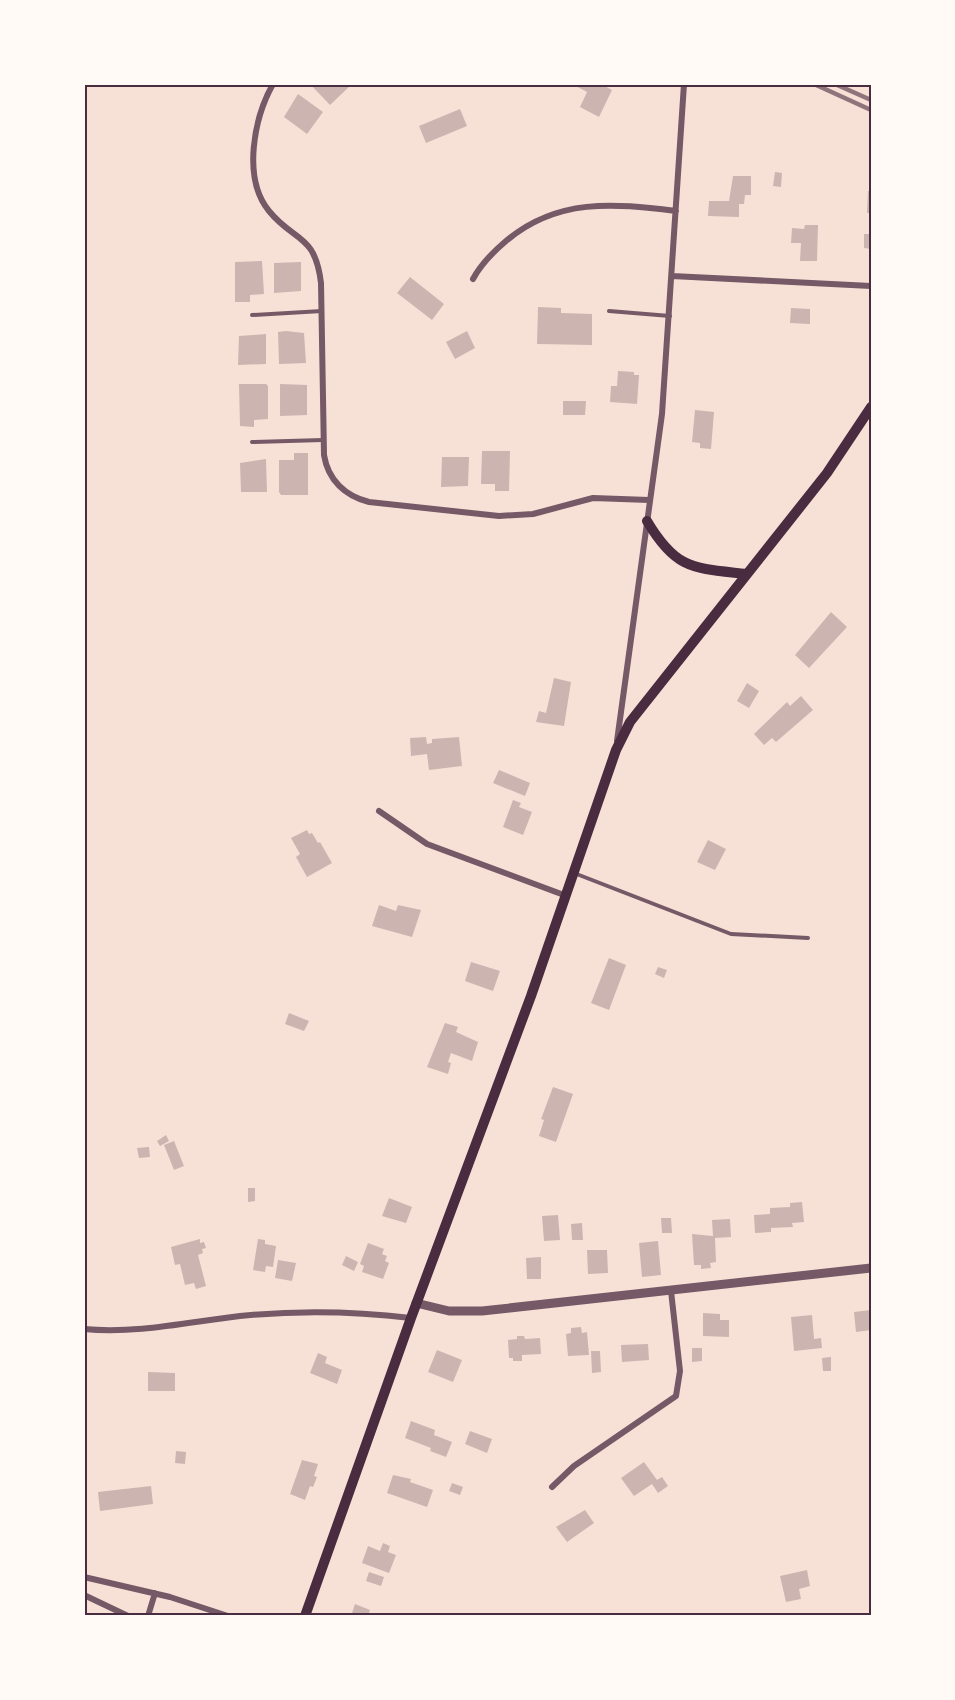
<svg xmlns="http://www.w3.org/2000/svg" width="955" height="1700" viewBox="0 0 955 1700" font-family="'Nunito Sans',sans-serif">
	<style>
		.building { fill: #ccb4b1 }
		.lines { fill: none; stroke-linecap: round; stroke-linejoin: round }
		.service { stroke: #755966; stroke-width: 4 }
		.minor { stroke: #755966; stroke-width: 6 }
		.tertiary { stroke: #755966; stroke-width: 9 }
		.secondary { stroke: #4a2c40; stroke-width: 10 }
		.rail { stroke: #8f747c; stroke-width: 4.5 }
		.neatline { fill: none; stroke: #4a2c40; stroke-width: 2 }
	</style>
	<rect width="100%" height="100%" fill="#f7e1d7"/>
	<!-- building -->
	<path class="building" d="M310,84h39l2,1 -21,20z
		M572,84h29l11,6 -13,27 -19,-10 7,-15z
		M298,94l25,18 -16,22 -23,-17z
		M460,109l7,17 -41,17 -7,-17z
		M775,172l7,1 -1,14 -8,-1z
		M733,176h18v19h-6l-1,9h-5v13l-31,-1 1,-15h20z
		M868,191h3v22h-4z
		M805,225h13l-1,36h-17l1,-18h-10l1,-15 12,1z
		M864,234h7v15l-7,-1z
		M262,261l2,33 -14,1v7h-15v-40z
		M301,262v29l-27,2v-30z
		M410,277l34,27 -12,16 -35,-27z
		M538,307l23,1v5l31,1v31l-55,-1z
		M791,308l19,1v15l-20,-1z
		M286,331l18,2 2,30 -27,1 -1,-32z
		M467,331l8,17 -20,11 -9,-17z
		M266,334v30l-28,1 1,-29z
		M618,371l16,1v3h5l-2,29 -27,-2 1,-16h6z
		M239,384h27l2,2v33l-14,1v7l-14,-1z
		M280,384l27,1v30l-27,1z
		M563,401h23l-1,14h-22z
		M695,410l19,2 -3,37 -11,-1v-5l-8,-1z
		M482,451h28l-1,40h-14v-7h-14z
		M294,453h14v42h-27l-2,-3v-32h15z
		M442,457h27l-1,29 -27,1z
		M266,459l1,33h-26l-1,-29z
		M831,612l16,15 -38,41 -14,-13z
		M554,678l17,4 -7,44 -28,-4 3,-11 7,2z
		M747,683l12,8 -10,17 -12,-7z
		M801,696l12,14 -37,32 -4,-4 -8,7 -10,-11 33,-32 3,4z
		M426,737l1,7 5,-1v-4l27,-2 3,29 -33,4 -2,-16 -16,2 -1,-18z
		M499,770l31,13 -5,13 -32,-13z
		M513,800l8,3 -2,4 13,5 -9,23 -20,-8z
		M307,830l2,4 3,-1 6,10 2,-1 12,21 -25,14 -11,-20 4,-3 -9,-16z
		M708,840l18,9 -11,21 -18,-8z
		M379,905l17,6 2,-6 23,5 -9,27 -40,-11z
		M609,958l17,7 -17,45 -18,-7z
		M471,962l29,9 -7,20 -28,-10z
		M658,967l9,3 -3,8 -9,-4z
		M289,1013l20,8 -5,10 -19,-7z
		M445,1023l13,4 -2,5 22,10 -6,19 -21,-8 -3,9 3,1 -3,11 -21,-7z
		M553,1087l20,7 -17,48 -17,-6 5,-16 -3,-1z
		M166,1135l3,6 -9,5 -3,-5z
		M174,1141l10,25 -10,4 -10,-25z
		M149,1147l1,10 -11,1 -2,-10z
		M248,1188h7v13l-7,1z
		M389,1198l23,9 -6,16 -24,-7z
		M802,1202l2,20 -12,1 1,4 -22,1v4l-16,1 -1,-18 16,-1v-6l20,-1v-4z
		M558,1215l2,25 -16,1 -2,-25z
		M661,1218h10l1,15h-10z
		M730,1219l1,18 -16,1 1,24 -6,1 1,5 -10,1v-4h-7l-2,-31 21,2 -1,-16z
		M582,1223l1,17h-11l-1,-16z
		M200,1239v4l4,-1 2,6 -4,1 1,4 -5,2 8,31 -10,3 -2,-6 -9,2 -5,-21 -5,1 -4,-18z
		M258,1239l7,1v4l11,2 -3,21 -7,-1 -1,6 -12,-2z
		M658,1241l3,34 -19,2 -3,-34z
		M368,1243l16,6 -2,5 5,2 -2,5 4,2 -6,16 -21,-7 2,-6 -4,-2z
		M587,1250h20l1,23 -20,1z
		M346,1256l12,6 -4,9 -12,-6z
		M541,1257v22h-14l-1,-21z
		M278,1260l18,3 -4,18 -17,-3z
		M871,1310v20l-15,2 -2,-20z
		M703,1313l17,1v6h9v17l-26,-1z
		M812,1315l2,24 7,-1 1,10 -28,3 -3,-34z
		M581,1327l1,6 5,-1 2,23 -21,1 -2,-22 5,-1v-5z
		M517,1336h7l1,3 15,-1 1,16 -19,1v6h-9v-3h-4l-1,-18 9,-1z
		M648,1344l1,16 -27,2 -1,-17z
		M692,1348h10v13l-10,1z
		M437,1350l25,10 -9,22 -25,-10z
		M591,1351h9l1,21 -9,1z
		M318,1353l9,4 -2,6 17,7 -5,14 -27,-11z
		M831,1357v14h-8l-1,-13z
		M148,1372l27,1v18h-27z
		M411,1421l24,9 -1,5 18,7 -6,15 -16,-6 1,-3 -26,-10z
		M470,1431l22,8 -5,14 -22,-9z
		M176,1451l10,1 -1,12 -10,-1z
		M302,1460l16,4 -4,12 3,1 -4,10 -3,-1 -5,14 -15,-6z
		M644,1462l13,18 5,-3 6,9 -10,7 -6,-9 -18,12 -13,-18z
		M393,1475l18,4 -1,3 23,8 -6,17 -40,-14z
		M452,1483l11,4 -3,8 -11,-4z
		M151,1486l2,18 -53,7 -2,-19z
		M585,1510l9,13 -27,19 -11,-15z
		M383,1543l7,3 -2,6 8,3 -7,18 -27,-10 6,-17 12,5z
		M807,1570l3,16 -11,3 2,10 -15,3 -6,-26z
		M369,1572l15,5 -3,9 -15,-5z
		M355,1604l15,6 -2,6h-17z"/>
	<g class="lines">
		<!-- service -->
		<path class="service" d="M609,311l61,5
			M252,315l70,-4
			M252,442l71,-2
			M574,873l157,61 77,4"/>
		<!-- minor -->
		<path class="minor" d="M273,84c-19,34 -31,94 -4,127 25,31 46,22 52,72l3,172c4,25 21,41 45,47l130,14 34,-2 60,-16 56,2
			M672,276l199,10
			M473,279c8,-15 20,-27 33,-38 51,-43 107,-38 170,-30
			M617,741l45,-327 22,-330
			M379,811l48,33 137,51
			M84,1329c53,5 104,-7 156,-13 58,-6 113,-5 171,2
			M552,1487l22,-21 102,-70 4,-25 -9,-80
			M84,1577l86,20 58,19
			M84,1595l44,21
			M148,1616l7,-23"/>
		<!-- tertiary -->
		<path class="tertiary" d="M416,1303l33,8h33l389,-43"/>
		<!-- secondary -->
		<path class="secondary" d="M647,521c29,49 46,47 99,53
			M305,1616l106,-298 120,-322 85,-246 14,-28 197,-249 44,-66"/>
		<!-- rail -->
		<path class="rail" d="M814,84l57,26
			M835,84l36,16"/>
	</g>
	<!-- border -->
	<rect width="955" height="1700" fill="none" stroke="#fffaf5" stroke-width="171"/>
	<rect x="86" y="86" width="784" height="1528" class="neatline"/>
</svg>
